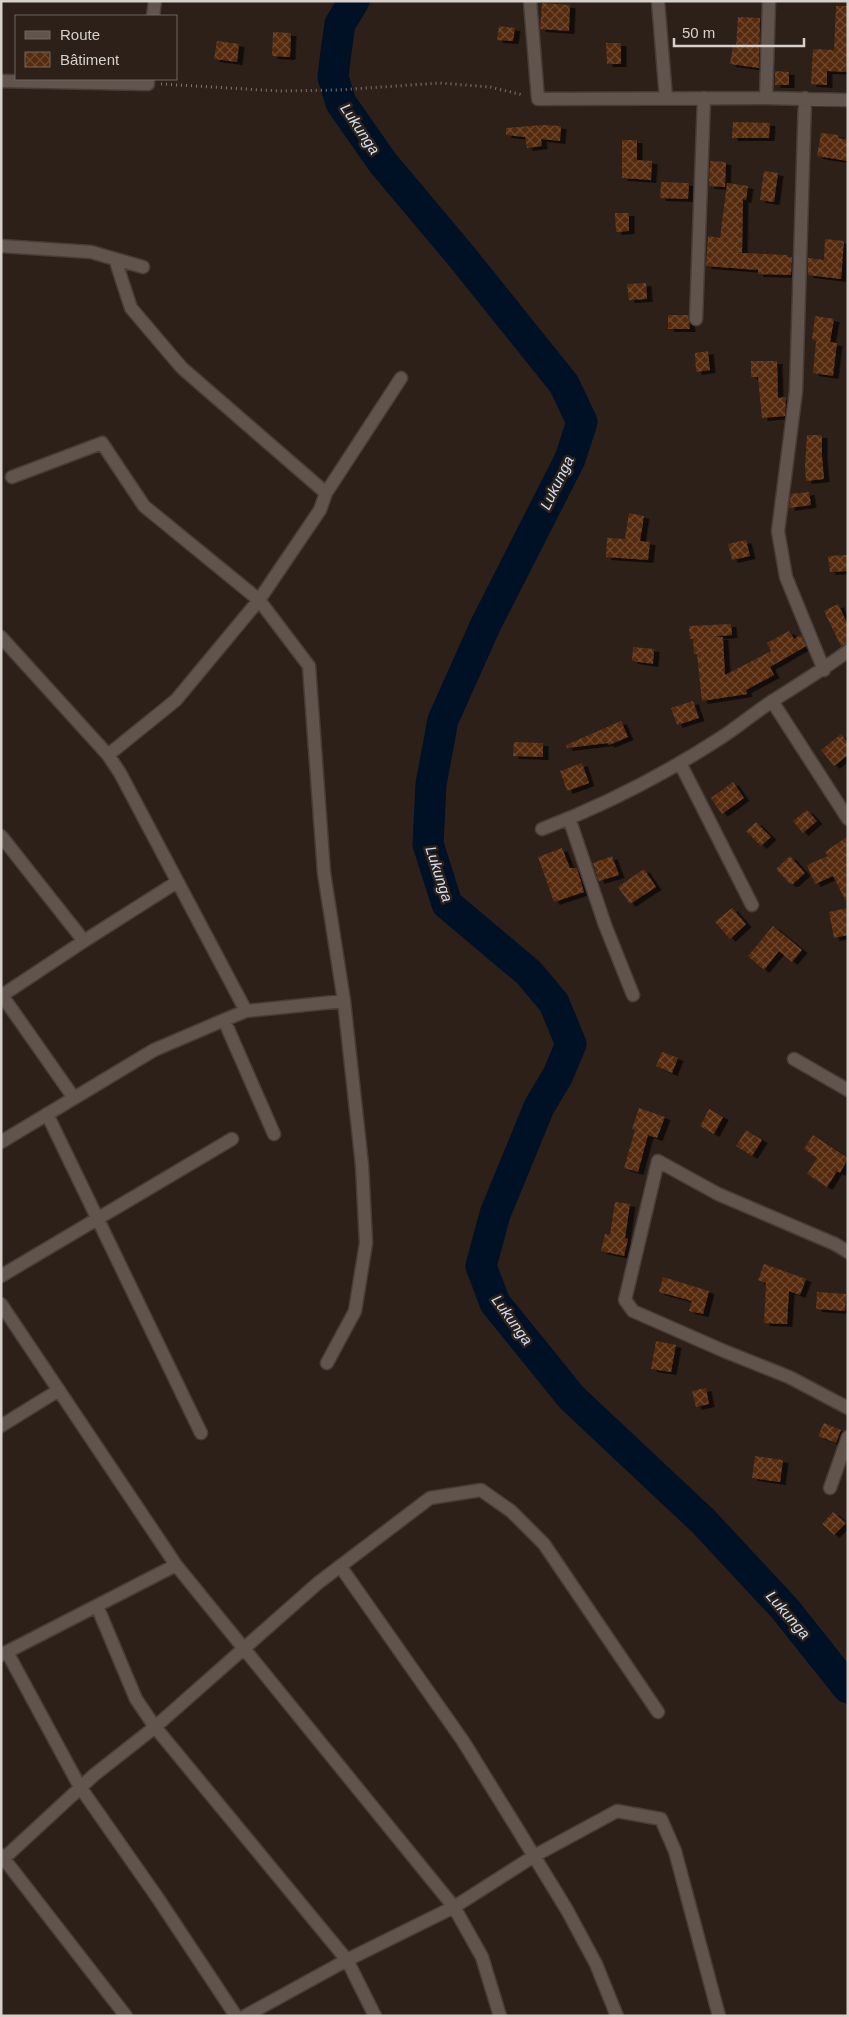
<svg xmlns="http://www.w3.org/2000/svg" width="849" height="2017" viewBox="0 0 849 2017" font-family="Arial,sans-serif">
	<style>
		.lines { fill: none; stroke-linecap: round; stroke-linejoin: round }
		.river { stroke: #001025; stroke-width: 31 }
		.building { fill: url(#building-cross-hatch); filter: url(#shadow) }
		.minor-casing { stroke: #473d38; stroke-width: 15 }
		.path { stroke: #807670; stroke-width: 3; stroke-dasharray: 1 4; stroke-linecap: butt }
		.minor { stroke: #61544c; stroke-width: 12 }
		.labels { text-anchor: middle; stroke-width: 5; stroke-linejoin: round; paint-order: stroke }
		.water-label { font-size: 15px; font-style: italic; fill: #d0e1f4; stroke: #2c2019 }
	</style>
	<defs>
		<pattern id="building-cross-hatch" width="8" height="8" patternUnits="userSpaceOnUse" patternTransform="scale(1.25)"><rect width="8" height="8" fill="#572b0e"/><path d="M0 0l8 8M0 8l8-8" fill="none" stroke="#6e4930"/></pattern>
		<filter id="shadow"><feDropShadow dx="5.5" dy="3" stdDeviation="0" flood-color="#0009"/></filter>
	</defs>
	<rect width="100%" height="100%" fill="#2c2019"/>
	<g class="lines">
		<!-- river -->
		<path class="river" d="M354,1l-14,23 -4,28 -3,25 8,26 42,60 79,94 102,127 18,38 -12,37 -84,165 -43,96 -12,64 -3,60 19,60 82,69 25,30 17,41 -13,31 -19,32 -44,107 -14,52 14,37 77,95 131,123 82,88 63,79"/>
	</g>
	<!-- building -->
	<path class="building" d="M542,3l28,2 -1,26 -29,-2z
		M836,6h12v66l-21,-1v14l-16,-1 2,-35 21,1z
		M738,17l22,1 -1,50 -29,-4 3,-18 3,1z
		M499,26l16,2 -2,13 -16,-1z
		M273,32l18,1 -1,24 -18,-1z
		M217,41l22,3 -2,18 -23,-3z
		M606,43h15v21h-14z
		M775,71l14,1v13h-14z
		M733,122l37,1 -1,15h-37z
		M543,125l18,1 -1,15 -19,-2 1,7 -15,2 -2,-11 -19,-2v-7z
		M821,133l18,2 -1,3 10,2v21l-31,-5z
		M622,140h15v20l15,1 -1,19 -29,-2z
		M710,161l16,1 -1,25 -16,-1z
		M764,171l14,2 -4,29 -14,-2z
		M661,182l28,1 -1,16 -28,-1z
		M727,183l21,3 -2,14 -3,-1 -1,54 45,2v2h5l-1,18 -33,-1v-4l-52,-4 2,-30 12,2z
		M615,213h14v18l-13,1z
		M825,239l19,2 -3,38 -33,-4v-17l16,2z
		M646,283l1,16 -18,1 -2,-16z
		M668,315h20l2,14h-22z
		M815,316l19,3 -4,23 7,1 -4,33 -20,-3 3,-32 -4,-2z
		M708,351l2,19 -14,2 -1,-19z
		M751,361h26l1,37 8,-1 -1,19 -23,2 -4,-41h-7z
		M807,435h15v21l2,23 -18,2 -1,-16z
		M809,492l2,13 -22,3 2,-14z
		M629,513l15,3 -4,25 10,1 -2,18 -42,-3 1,-19 18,1z
		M746,540l4,16 -18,4 -4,-16z
		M848,555v16l-18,1 -2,-16z
		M838,604l10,21v18l-7,3 -17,-35z
		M731,624l1,11 -20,2h11l2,38 46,-24 -4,-8 22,-12 5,8 7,-4 5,11 -36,21 4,8 -28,15 1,4 -45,7 -5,-47h-3l-1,-15h-3l-1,-13z
		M633,647l21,2 -1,15 -21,-3z
		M693,701l6,17 -22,7 -6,-17z
		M621,721l7,16 -19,8 -1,-2 -41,5 -1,-3z
		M841,734l7,9v12l-14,11 -13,-16z
		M514,742l29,1v14l-30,-1z
		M582,763l7,20 -22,8 -7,-20z
		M733,782l11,16 -22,16 -11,-16z
		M807,810l10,11 -14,12 -10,-12z
		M756,822l15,15 -10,9 -15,-15z
		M848,836v69l-15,-29 -18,8 -8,-19 21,-9 -3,-4z
		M562,848l8,20h7l7,24 -30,10 -16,-45z
		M612,856l7,19 -20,6 -6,-18z
		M790,856l15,17 -12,11h-3l-14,-15z
		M644,869l12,18 -26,17 -12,-17z
		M732,908l14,16 -16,15 -15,-17z
		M848,908v27l-14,3 -5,-26z
		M773,926l29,24 -10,12 -13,-11 -15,19 -16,-14z
		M662,1052l16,6 -6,15 -16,-7z
		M639,1108l26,9 -8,21 -9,-3 -10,37 -14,-4 11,-38 -3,-1z
		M709,1109l14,8 -9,17 -14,-8z
		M746,1130l16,10 -10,16 -16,-10z
		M813,1135l35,23 -8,15 -3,-2 -10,16 -20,-13 10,-16 -13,-9z
		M615,1202l15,2 -5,34 3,1 -4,17 -23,-5 4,-17 5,1z
		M764,1264l42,15 -6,16 -11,-4 -2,33 -23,-1 2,-40 -8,-3z
		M663,1277l46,14 -6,23 -14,-3 3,-10 -33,-9z
		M817,1292l29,2 -1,17 -29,-2z
		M656,1341l20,4 -5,27 -20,-3z
		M706,1388l3,16 -13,3 -4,-16z
		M824,1423l17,7 -5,13 -18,-7z
		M755,1456l28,4 -3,22 -28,-4z
		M833,1512l13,11 -12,12 -12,-11z"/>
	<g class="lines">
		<defs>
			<path id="minor" d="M530,1l8,98 228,-1 82,2
				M658,1l8,97
				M153,16l2,-15
				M1,81l147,3v-5
				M766,98l3,-97
				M805,98l-9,293 -18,140 8,46 38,93
				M1,246l90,6 52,15
				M115,259l16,49 51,60 144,125
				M696,319l8,-221
				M12,477l90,-34 42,63 115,94 50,66 15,207 20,128 18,164 4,78 -11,68 -28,52
				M1,637l107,118 12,18 126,238
				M772,701l76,118
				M108,755l68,-55 83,-100 61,-90 6,-17 75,-115
				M680,763l72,142
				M569,818l36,107 28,70
				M542,829c63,-24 123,-55 180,-92 17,-11 32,-24 49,-35 26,-17 52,-32 77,-51
				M1,836l83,105
				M1,994l73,104
				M1,996l83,-55 93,-59
				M224,1020l50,114
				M794,1059l54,31
				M47,1114l154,319
				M1,1142l153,-92 70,-30 22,-9 98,-10
				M848,1252l-13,-8 -117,-50 -60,-33 -33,139 8,11 91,40 65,26 59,31
				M1,1276l231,-137
				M1,1304l175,261 278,342 28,50 18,59
				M1,1426l58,-36
				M830,1488l18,-51
				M340,1566l123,175 52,84 52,85 29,54 21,52
				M97,1606l39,93 19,28 192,233 28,56
				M7,1652l73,135 77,110 79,119
				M1,1655l175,-90
				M1,1855l125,161
				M1,1861l93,-86 61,-48 163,-144 112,-85 51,-8 30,21 33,33 114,168
				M245,2016l102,-56 107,-53 80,-51 83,-45 44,8 14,32 44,165"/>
		</defs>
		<!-- minor casing -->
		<use href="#minor" class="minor-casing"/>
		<!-- path -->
		<path class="path" d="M161,84l118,7 59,-1 102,-7 50,4 33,8"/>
		<!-- minor -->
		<use href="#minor" class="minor"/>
	</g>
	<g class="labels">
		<!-- water labels -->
		<g class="water-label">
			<text transform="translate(360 129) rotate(56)" y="5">Lukunga</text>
			<text transform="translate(557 483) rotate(-64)" y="5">Lukunga</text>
			<text transform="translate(439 874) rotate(72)" y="5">Lukunga</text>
			<text transform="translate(512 1320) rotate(54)" y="5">Lukunga</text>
			<text transform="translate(788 1615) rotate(49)" y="5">Lukunga</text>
		</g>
	</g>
	<!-- border -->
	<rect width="849" height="2017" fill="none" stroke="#d8d0cb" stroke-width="5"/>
	<!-- legend -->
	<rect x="15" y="15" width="162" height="65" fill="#2c2019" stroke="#716660"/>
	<rect x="25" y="31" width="25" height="8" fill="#61544c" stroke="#716660"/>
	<text x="60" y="40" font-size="15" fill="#d8d0cb">Route</text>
	<rect x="25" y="52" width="25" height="15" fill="url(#building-cross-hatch)" stroke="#716660"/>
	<text x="60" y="65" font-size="15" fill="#d8d0cb">Bâtiment</text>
	<!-- scale -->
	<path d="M674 38v8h130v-8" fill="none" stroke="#d8d0cb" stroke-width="2.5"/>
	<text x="682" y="38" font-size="15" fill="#d8d0cb" stroke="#2c2019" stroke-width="4" paint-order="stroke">50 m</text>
</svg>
